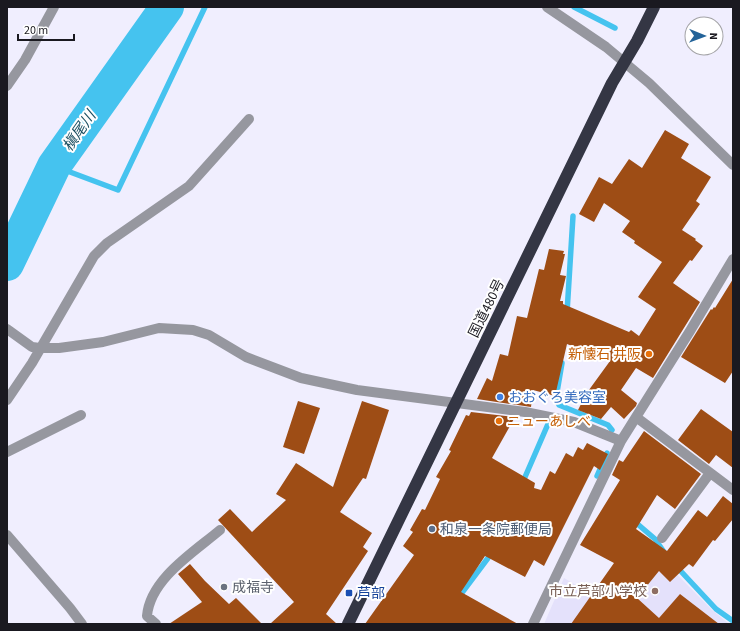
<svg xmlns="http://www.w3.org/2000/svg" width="740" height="631" viewBox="0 0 740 631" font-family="'Source Sans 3','Noto Sans JP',sans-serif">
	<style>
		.built { fill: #e4e1fb }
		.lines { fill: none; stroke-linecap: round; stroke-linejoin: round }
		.stream { stroke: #45c3ef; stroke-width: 5.5 }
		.river { stroke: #45c3ef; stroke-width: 34 }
		.building { fill: #9e4d15 }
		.minor { stroke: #96979f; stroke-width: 10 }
		.highway { stroke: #343644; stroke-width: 12 }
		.food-dot { fill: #e8710a; stroke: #fff; stroke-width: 1.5 }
		.shop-dot { fill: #3f7fe0; stroke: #fff; stroke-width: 1.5 }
		.service-dot { fill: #5c6f8a; stroke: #fff; stroke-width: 1.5 }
		.worship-dot { fill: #6b7280; stroke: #fff; stroke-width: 1.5 }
		.education-dot { fill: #8d6e63; stroke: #fff; stroke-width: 1.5 }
		.transit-dot { fill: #1a4fb4; stroke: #fff; stroke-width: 1.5 }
		.labels { text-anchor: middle; stroke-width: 4; stroke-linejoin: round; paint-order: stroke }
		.street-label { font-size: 14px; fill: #1a1920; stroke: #fff }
		.food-label { font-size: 14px; fill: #c56008; stroke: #fff; text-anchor: end }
		.shop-label { font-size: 14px; fill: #366cbe; stroke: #fff; text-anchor: start }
		.service-label { font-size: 14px; fill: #4e5e75; stroke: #fff; text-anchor: start }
		.worship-label { font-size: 14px; fill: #5b616d; stroke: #fff; text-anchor: start }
		.education-label { font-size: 14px; fill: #785e54; stroke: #fff; text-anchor: end }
		.transit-label { font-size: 14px; fill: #164399; stroke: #fff; text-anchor: start }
		.water-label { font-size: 15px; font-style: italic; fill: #1c5062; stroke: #fff }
	</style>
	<rect width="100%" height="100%" fill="#f0eefe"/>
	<!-- built -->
	<path class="built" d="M652,549l60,61 17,14h-185l20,-46 43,25z"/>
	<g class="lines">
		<!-- stream -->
		<path class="stream" d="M574,7l41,21
			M54,166l64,24 87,-183
			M567,313l6,-97
			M562,363l-6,35 3,7 49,20 4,5
			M597,476l10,-23
			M522,484l26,-60
			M634,521l21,18 9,13
			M676,566l40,43 17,12
			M458,598l30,-40 3,-7"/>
		<!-- river -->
		<path class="river" d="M7,264l47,-98 113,-159"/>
	</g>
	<!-- building -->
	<path class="building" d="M665,130l24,14 -8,14 30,19 -15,24 4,3 -18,26 14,9 -1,1 8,6 -11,15 -2,-1 -17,23 27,19 -47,76 -17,-10 -15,22 16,13 -1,3 -12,13 -13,-12 -10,12 -23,-9 8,-16 24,-33 -43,-17 -12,52 -22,-6 -2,17 -54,-8 10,-21 5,3 8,-27 8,2 9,-40 10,2 12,-49 5,1 5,-21 15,2 -1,3h2l-5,21 6,1 -6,25h3v3l66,28 2,-2 8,6 17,-27 -18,-12 24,-35 -28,-19 1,-2 -13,-9 8,-11 -26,-18 -10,19 -15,-8 20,-37 13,7 17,-25 13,9z
		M733,279v92l-8,12 -44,-26 30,-48 1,1 2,-3 1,1z
		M298,401l22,7 -16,46 -21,-7z
		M362,401l27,9 -23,69 -3,-1 -23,34 32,21 -9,14 5,4 -42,63 11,10h-67l24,-22 -76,-82 12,-11 22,23 34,-32 -10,-6 20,-31 37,24z
		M701,409l32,23v36l-17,-13 -7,9 -31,-24z
		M471,412l44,5 -23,41 43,25 -1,5 7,2 9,-19 5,3 11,-21 7,4 5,-10 5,3 4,-7 21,11 -8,16 -6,-4 -50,100 -10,-6 -9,17 -40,-21 -24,36 57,32h-153l49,-69 -11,-9 10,-14 -3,-2 12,-21 3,1 15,-31 -4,-2 15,-26 -2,-1 17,-35 3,1z
		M644,431l57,43 -26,35 -18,-14 -21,34 31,22 31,-41 9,7 16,-21 10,8v15l-18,22 -2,-1 -20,27 -4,-3 -19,18 -11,-11 -22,27 22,20 21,-24 39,30h-148l43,-61 -34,-18 40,-65 -8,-5 7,-15 4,2z
		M190,564l15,17 24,23 7,-6 26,26h-93l33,-22 -24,-28z"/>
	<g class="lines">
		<!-- minor -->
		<path class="minor" d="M547,7l59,40 43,36 84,82
			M7,86l18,-26 29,-53
			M7,329l25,18 8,1h19l44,-6 56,-14 34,2 16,5 37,22 55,21 56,12 168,22 49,10 47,19
			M7,400l25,-37 62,-107 13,-13 82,-57 60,-67
			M636,417l97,73
			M7,452l74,-37
			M7,535l63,73 12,16
			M662,538l48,-65
			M156,624l-9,-8c3,-37 47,-64 73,-86
			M533,624l88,-183 69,-110 43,-72"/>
		<!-- highway -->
		<path class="highway" d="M348,624l264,-541 25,-42 17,-34"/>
	</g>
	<!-- markers -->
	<g class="food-dot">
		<circle cx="649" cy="354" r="4"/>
		<circle cx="499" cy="421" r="4"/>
	</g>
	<circle class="shop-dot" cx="500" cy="397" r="4"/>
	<circle class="service-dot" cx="432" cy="529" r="4"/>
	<circle class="worship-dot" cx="224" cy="587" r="4"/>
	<circle class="education-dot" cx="655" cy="591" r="4"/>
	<rect class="transit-dot" x="345" y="589" width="8" height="8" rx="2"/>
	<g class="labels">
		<!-- street labels -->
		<g class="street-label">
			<text transform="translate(486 308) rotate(-64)" y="5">国道480号</text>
		</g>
		<!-- food labels -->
		<g class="food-label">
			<text x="641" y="359">新懐石 井阪</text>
			<text x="507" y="426" text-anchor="start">ニューあしべ</text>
		</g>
		<!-- shop labels -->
		<g class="shop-label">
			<text x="508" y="402">おおぐろ美容室</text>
		</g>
		<!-- service labels -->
		<g class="service-label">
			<text x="440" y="534">和泉一条院郵便局</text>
		</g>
		<!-- worship labels -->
		<g class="worship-label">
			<text x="232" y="592">成福寺</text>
		</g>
		<!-- education labels -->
		<g class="education-label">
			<text x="647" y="596">市立芦部小学校</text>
		</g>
		<!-- transit labels -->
		<g class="transit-label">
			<text x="357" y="598">芦部</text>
		</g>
		<!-- water labels -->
		<g class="water-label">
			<text transform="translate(79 131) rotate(-55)" y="5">槇尾川</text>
		</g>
	</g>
	<!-- border -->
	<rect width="740" height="631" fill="none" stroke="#1a1920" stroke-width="16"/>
	<!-- north arrow -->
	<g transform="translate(704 36) rotate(91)"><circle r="19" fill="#ffffff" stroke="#a3a3a6"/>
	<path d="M0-3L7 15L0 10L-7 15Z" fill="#236399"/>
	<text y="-6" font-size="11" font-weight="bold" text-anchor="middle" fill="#1a1920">N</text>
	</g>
	<!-- scale -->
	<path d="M18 34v6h56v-6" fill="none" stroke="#1a1920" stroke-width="2"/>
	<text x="24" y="34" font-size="12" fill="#1a1920" stroke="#ffffff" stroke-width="3" paint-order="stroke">20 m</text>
</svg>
